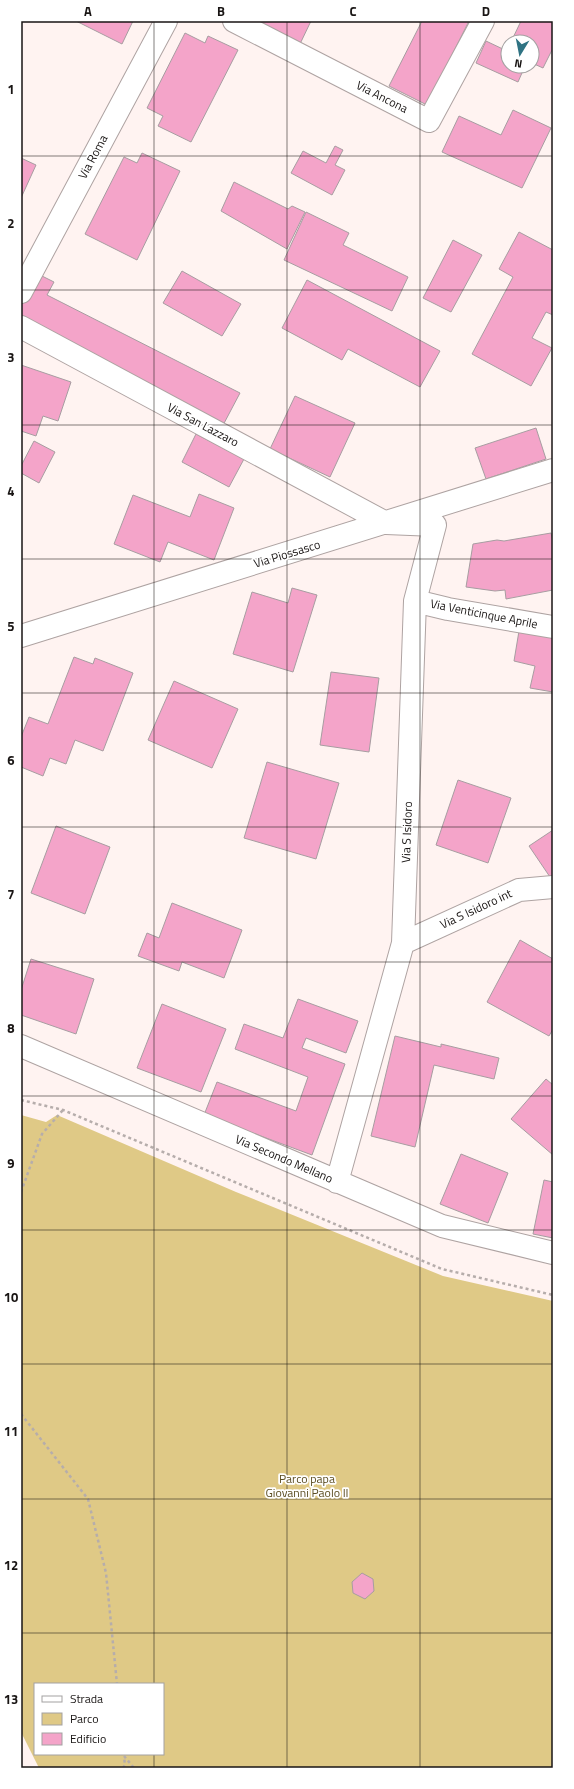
<svg xmlns="http://www.w3.org/2000/svg" width="574" height="1789" viewBox="0 0 574 1789" font-family="'Titillium Web',sans-serif">
	<style>
		.green { fill: #dfc986; fill-rule: evenodd }
		.building { fill: #f4a4c9; stroke: #a79da1 }
		.lines { fill: none; stroke-linecap: round; stroke-linejoin: round }
		.minor-casing { stroke: #aea3a2; stroke-width: 24 }
		.path { stroke: #b6adab; stroke-width: 2.5; stroke-dasharray: 3 3; stroke-linecap: butt }
		.minor { stroke: #fff; stroke-width: 22 }
		.grid { fill: none; stroke: #191514; stroke-width: 1; stroke-opacity: 0.55 }
		.labels { text-anchor: middle; stroke-width: 3.5; stroke-linejoin: round; paint-order: stroke }
		.street-label { font-size: 12px; fill: #191514; stroke: #fff }
		.park-label { font-size: 12px; fill: #5c4e23; stroke: #fff }
		.neatline { fill: none; stroke: #191514; stroke-width: 1.5 }
		.grid-label { font-size: 13px; text-anchor: middle; font-weight: bold; fill: #191514 }
	</style>
	<rect width="100%" height="100%" fill="#fff3f1"/>
	<!-- green -->
	<path class="green" d="M21,1115l25,7 11,-7 179,77 207,84 110,25v467h-514l-18,-36zM35,1684h128v70h-128z"/>
	<!-- building -->
	<path class="building" d="M76,21h57l-11,23z
		M247,21h64l-12,25z
		M422,21h47l-42,84 -38,-19z
		M521,21h32v30l-1,-1 -9,18 -11,-5v-21h-21z
		M185,33l20,10 3,-7 30,14 -47,92 -33,-16 5,-10 -16,-8z
		M486,41l21,10 1,-2v17h17l-7,16 -42,-19z
		M513,110l38,18 -29,60 -80,-36 17,-36 42,19z
		M335,146l8,4 -8,15 10,5 -13,25 -41,-22 12,-22 23,12z
		M142,153l38,18 -43,89 -52,-26 39,-77 13,6z
		M21,158l15,7 -15,33z
		M234,182l54,27 4,-3 13,6 -18,37 -66,-38z
		M306,212l43,21 -6,12 65,32 -16,34 -108,-51z
		M519,232l34,18v65l-7,-3 -14,26 20,10 -21,38 -59,-32 41,-77 -14,-8z
		M453,240l29,15 -31,57 -28,-14z
		M182,271l59,33 -19,32 -59,-33z
		M34,272l20,10 -7,13 193,98 -19,36 -200,-102v-28z
		M307,280l133,71 -20,36 -72,-38 -6,11 -60,-32z
		M21,365l50,17 -13,39 -15,-5 -7,20 -15,-5z
		M295,396l60,27 -25,54 -60,-28z
		M536,428l10,31 -60,20 -11,-31z
		M196,434l48,25 -15,28 -47,-25z
		M34,441l21,11 -16,31 -18,-10v-7z
		M199,494l35,14 -20,52 -46,-18 -8,20 -46,-18 19,-49 57,22z
		M551,533l2,9v48l-47,9 -1,-9 -10,1 -29,-4 7,-43 24,-4 7,1z
		M292,588l25,7 -24,77 -60,-18 19,-62 36,11z
		M519,631l34,6v55l-23,-4 5,-22 -21,-5z
		M74,657l19,7 2,-6 38,15 -30,78 -28,-11 -9,24 -16,-6 -7,18 -22,-9v-30l8,-20 19,7z
		M331,672l48,6 -10,74 -49,-7z
		M174,681l64,28 -26,59 -64,-28z
		M267,762l72,21 -23,76 -72,-21z
		M458,780l53,18 -23,65 -52,-18z
		M56,826l54,21 -25,67 -54,-21z
		M553,830v46l-3,1 -21,-31z
		M172,903l70,27 -18,48 -42,-16 -3,9 -41,-15 9,-23 12,5z
		M520,940l33,19v70l-4,7 -62,-34z
		M31,959l63,20 -18,55 -55,-19v-25z
		M298,999l60,22 -12,32 -40,-15 -4,10 43,16 -33,91 -108,-40 13,-33 79,29 12,-34 -73,-28 9,-25 39,14z
		M162,1004l64,25 -25,63 -64,-24z
		M395,1036l46,11v-3l58,14 -5,21 -60,-14 -19,82 -44,-11z
		M546,1079l7,6v70l-42,-36z
		M461,1154l47,19 -20,50 -48,-19z
		M544,1180l9,2v56l-20,-4z
		M362,1573l11,6 1,12 -9,8 -12,-6 -1,-11z"/>
	<g class="lines">
		<defs>
			<path id="minor" d="M234,21l195,100 54,-100
				M21,292l145,-271
				M21,327l365,196 49,2 -20,76 -12,342 -66,239
				M415,601l33,8 105,18
				M21,636l532,-166
				M403,943l116,-53 34,-3
				M21,1046l421,180 111,27"/>
		</defs>
		<!-- minor casing -->
		<use href="#minor" class="minor-casing"/>
		<!-- path -->
		<path class="path" d="M21,1100l42,10 379,159 111,26
			M21,1192l21,-58 21,-24
			M21,1414l67,85 18,74 11,111
			M124,1756l10,12
			M123,1768l2,-3 -1,-8"/>
		<!-- minor -->
		<use href="#minor" class="minor"/>
	</g>
	<!-- grid -->
	<path class="grid" d="M154,21v1663M287,21v1747M420,21v1747M21,156h532M21,290h532M21,425h532M21,559h532M21,693h532M21,827h532M21,962h532M21,1096h532M21,1230h532M21,1364h532M21,1499h532M21,1633h532M154,1754v14"/>
	<g class="labels">
		<!-- street labels -->
		<g class="street-label">
			<text transform="translate(382 97) rotate(27)" y="4">Via Ancona</text>
			<text transform="translate(93 157) rotate(-62)" y="4">Via Roma</text>
			<text transform="translate(203 425) rotate(28)" y="4">Via San Lazzaro</text>
			<text transform="translate(287 554) rotate(-17)" y="4">Via Piossasco</text>
			<text transform="translate(484 614) rotate(11)" y="4">Via Venticinque Aprile</text>
			<text transform="translate(407 832) rotate(-88)" y="4">Via S Isidoro</text>
			<text transform="translate(476 909) rotate(-25)" y="4">Via S Isidoro int</text>
			<text transform="translate(284 1159) rotate(23)" y="4">Via Secondo Mellano</text>
		</g>
		<!-- park labels -->
		<g class="park-label">
			<text x="307" y="1483">Parco papa<tspan x="307" dy="14">Giovanni Paolo II</tspan></text>
		</g>
	</g>
	<!-- border -->
	<rect width="574" height="1789" fill="none" stroke="#ffffff" stroke-width="44"/>
	<!-- legend -->
	<rect x="34" y="1683" width="130" height="72" fill="#ffffff" stroke="#a3a1a1"/>
	<rect x="42" y="1696" width="20" height="6" fill="#ffffff" stroke="#a3a1a1"/>
	<text x="70" y="1703" font-size="12" fill="#191514">Strada</text>
	<rect x="42" y="1713" width="20" height="12" fill="#dfc986" stroke="#a3a1a1"/>
	<text x="70" y="1723" font-size="12" fill="#191514">Parco</text>
	<rect x="42" y="1733" width="20" height="12" fill="#f4a4c9" stroke="#a3a1a1"/>
	<text x="70" y="1743" font-size="12" fill="#191514">Edificio</text>
	<!-- north arrow -->
	<g transform="translate(520 54) rotate(190)"><circle r="19" fill="#ffffff" stroke="#a3a1a1"/>
	<path d="M0-3L7 15L0 10L-7 15Z" fill="#2f7383"/>
	<text y="-6" font-size="11" font-weight="bold" text-anchor="middle" fill="#191514">N</text>
	</g>
	<rect x="22" y="22" width="530" height="1745" class="neatline"/>
	<g class="grid-label">
		<text x="88" y="16">A</text>
		<text x="221" y="16">B</text>
		<text x="353" y="16">C</text>
		<text x="486" y="16">D</text>
		<text x="11" y="94">1</text>
		<text x="11" y="228">2</text>
		<text x="11" y="362">3</text>
		<text x="11" y="496">4</text>
		<text x="11" y="631">5</text>
		<text x="11" y="765">6</text>
		<text x="11" y="899">7</text>
		<text x="11" y="1033">8</text>
		<text x="11" y="1168">9</text>
		<text x="11" y="1302">10</text>
		<text x="11" y="1436">11</text>
		<text x="11" y="1570">12</text>
		<text x="11" y="1704">13</text>
	</g>
</svg>
